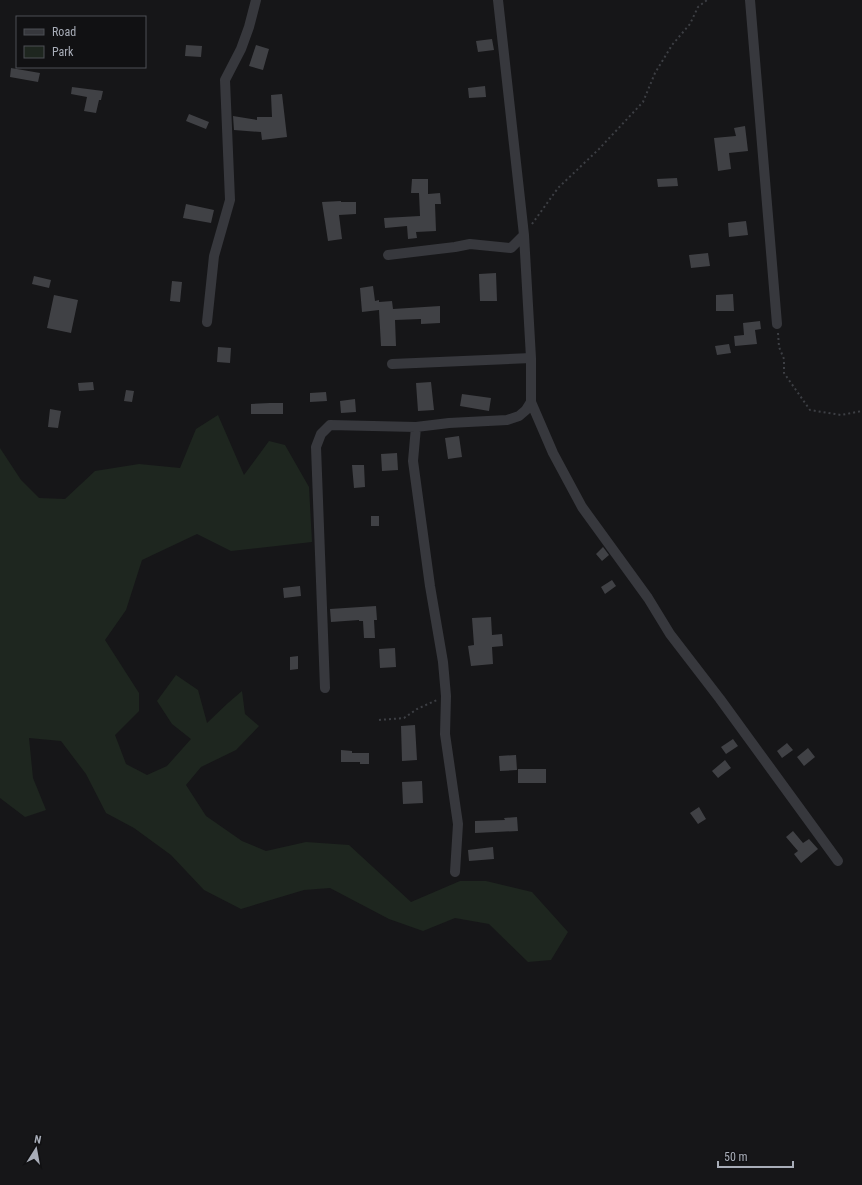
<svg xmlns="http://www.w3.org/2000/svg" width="862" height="1185" viewBox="0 0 862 1185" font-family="'Roboto Condensed',sans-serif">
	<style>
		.green { fill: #1e261f }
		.building { fill: #404145 }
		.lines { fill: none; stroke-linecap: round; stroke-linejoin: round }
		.path { stroke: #3d3f44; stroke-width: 2; stroke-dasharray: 2 3; stroke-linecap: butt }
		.street { stroke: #37383d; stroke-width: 10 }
	</style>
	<rect width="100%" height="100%" fill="#161618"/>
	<!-- green -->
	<path class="green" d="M218,415l26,60 25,-34 16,4 24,42 3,55 -81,9 -34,-17 -55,26 -16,50 -21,30 34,53v18l-24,24 11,29 21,11 20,-9 24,-27 -19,-15 -15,-23 19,-26 22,15 9,33 21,-20 14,-12 3,23 14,12 -23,24 -35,17 -15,18 20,31 36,25 24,10 40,-9 43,3 62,57 49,-21h26l46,11 36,40 -17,28 -23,2 -39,-38 -34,-6 -32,13 -34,-12 -59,-31 -26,2 -63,19 -37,-19 -33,-35 -37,-27 -28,-15 -20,-39 -25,-33 -32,-3 4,40 13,32 -21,7 -25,-19v-350l21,32 18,18 26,1 30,-28 44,-7 41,4 16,-39z"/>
	<!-- building -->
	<path class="building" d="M492,39l2,11 -16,2 -2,-11z
		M186,45l16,1 -1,11 -16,-1z
		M256,45l13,4 -6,21 -14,-4z
		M11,68l29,5 -2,9 -28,-5z
		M485,86l1,11 -17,1 -1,-10z
		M72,87l31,4 -2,9h-2l-3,13 -12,-2 3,-14 -16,-3z
		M282,94l5,43 -25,3 -1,-8 -27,-2 -1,-14 24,4v-3h15l-1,-22z
		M189,114l20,8 -3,7 -20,-8z
		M745,126l3,25 -19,2 2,16 -13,2 -4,-33 22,-2 -2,-8z
		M677,178l1,8 -20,1 -1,-8z
		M412,179h16v15l12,-1 1,11h-6l1,27 -20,1 1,6 -9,1 -1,-13 -22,2 -1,-10 36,-2 -1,-23h-8z
		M341,201v1h15v12l-17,1 3,24 -14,2 -6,-39z
		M186,204l28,6 -3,13 -28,-5z
		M746,221l2,14 -19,2 -1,-14z
		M708,253l2,13 -19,2 -2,-13z
		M496,273l1,28h-17l-1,-27z
		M34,276l17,4 -2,8 -17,-4z
		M172,281l10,1 -2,20 -10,-1z
		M373,286l2,15 4,-1v2l13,-1 1,8 47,-3v17l-19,1v-5l-26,1 1,26h-15l-2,-36 -17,2 -2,-24z
		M733,294l1,17h-18v-16z
		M54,295l24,5 -7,33 -24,-5z
		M760,321l1,8 -6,1 2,14 -22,2 -1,-10 10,-1 -1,-12z
		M729,344l2,9 -14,2 -2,-9z
		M218,347l13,1 -1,15 -13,-1z
		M93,382l1,8 -15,1 -1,-8z
		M431,382l3,28 -16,1 -2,-28z
		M126,390l8,1 -2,11 -8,-1z
		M326,392l1,9 -17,1v-9z
		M462,394l29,4 -2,13 -29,-5z
		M355,399l1,13 -15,1 -1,-12z
		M270,403h13v11h-32v-10z
		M50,409l11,2 -3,17 -10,-1z
		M459,436l3,21 -14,2 -3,-21z
		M397,453l1,17 -16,1 -1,-17z
		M352,465h12l1,22 -11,1z
		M371,516h8v10h-8z
		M603,547l6,8 -7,6 -6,-7z
		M612,580l4,6 -11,8 -4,-7z
		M300,586l1,10 -17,2 -1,-10z
		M376,606l1,14h-3l1,18h-11l-1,-17h-4v-1l-28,2 -1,-13z
		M491,617l1,18 10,-1 1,12 -11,1 1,17 -22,2 -3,-20 6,-1 -2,-27z
		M395,648l1,19 -16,1 -1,-19z
		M298,656v13l-8,1v-13z
		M415,725l2,35 -15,1 -1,-35z
		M733,739l5,7 -12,8 -5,-7z
		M787,743l6,7 -11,8 -5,-7z
		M808,748l7,9 -11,9 -7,-9z
		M341,750l11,1v2h17v11h-9v-2h-19z
		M516,755l1,15 -17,1 -1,-15z
		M725,760l6,8 -13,10 -6,-7z
		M518,769h28v14h-28z
		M422,781l1,22 -20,1 -1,-22z
		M699,807l7,12 -8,5 -8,-11z
		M517,817l1,14 -43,2v-12l30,-1 -1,-2z
		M793,831l10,12 6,-4 9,10 -17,14 -7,-9 4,-3 -12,-14z
		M493,847l1,12 -25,2 -1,-11z"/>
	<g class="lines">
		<!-- path -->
		<path class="path" d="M532,224l26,-36 41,-39 44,-47 12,-29 17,-28 18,-21 8,-17 9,-7
			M778,333l1,14 5,12v14l26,37 31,5 21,-4
			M379,720l25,-2 13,-9 20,-9"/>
		<!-- street -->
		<path class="street" d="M750,0l27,324
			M388,255l67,-8 15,-3 41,4 13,-13
			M207,322l7,-66 16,-56 -5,-120 16,-31 8,-22 7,-27
			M392,364l139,-6
			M531,402l22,51 29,54 66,91 22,36 50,65 118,162
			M416,427l-3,34 17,125 13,76 3,34 -1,38 13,90 -3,48
			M325,688l-9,-241 5,-13 9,-9 86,2 33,-4 58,-3 12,-4 7,-6 5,-8v-44l-7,-123 -26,-235"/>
	</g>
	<!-- legend -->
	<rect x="16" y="16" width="130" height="52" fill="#111113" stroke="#4d4f55"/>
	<rect x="24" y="29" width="20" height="6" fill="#37383d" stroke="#4d4f55"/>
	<text x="52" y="36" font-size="12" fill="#a8adb8">Road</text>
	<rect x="24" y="46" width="20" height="12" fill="#1e261f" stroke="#4d4f55"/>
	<text x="52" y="56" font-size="12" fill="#a8adb8">Park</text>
	<!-- north arrow -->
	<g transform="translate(36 1149) rotate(11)" stroke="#111113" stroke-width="3" paint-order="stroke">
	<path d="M0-3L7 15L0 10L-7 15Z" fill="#a8adb8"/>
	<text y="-6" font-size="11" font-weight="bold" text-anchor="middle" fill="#a8adb8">N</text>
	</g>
	<!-- scale -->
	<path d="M718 1161v6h75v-6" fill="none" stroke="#a8adb8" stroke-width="2"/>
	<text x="724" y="1161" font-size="12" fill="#a8adb8" stroke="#111113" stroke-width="3" paint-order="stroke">50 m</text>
</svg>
